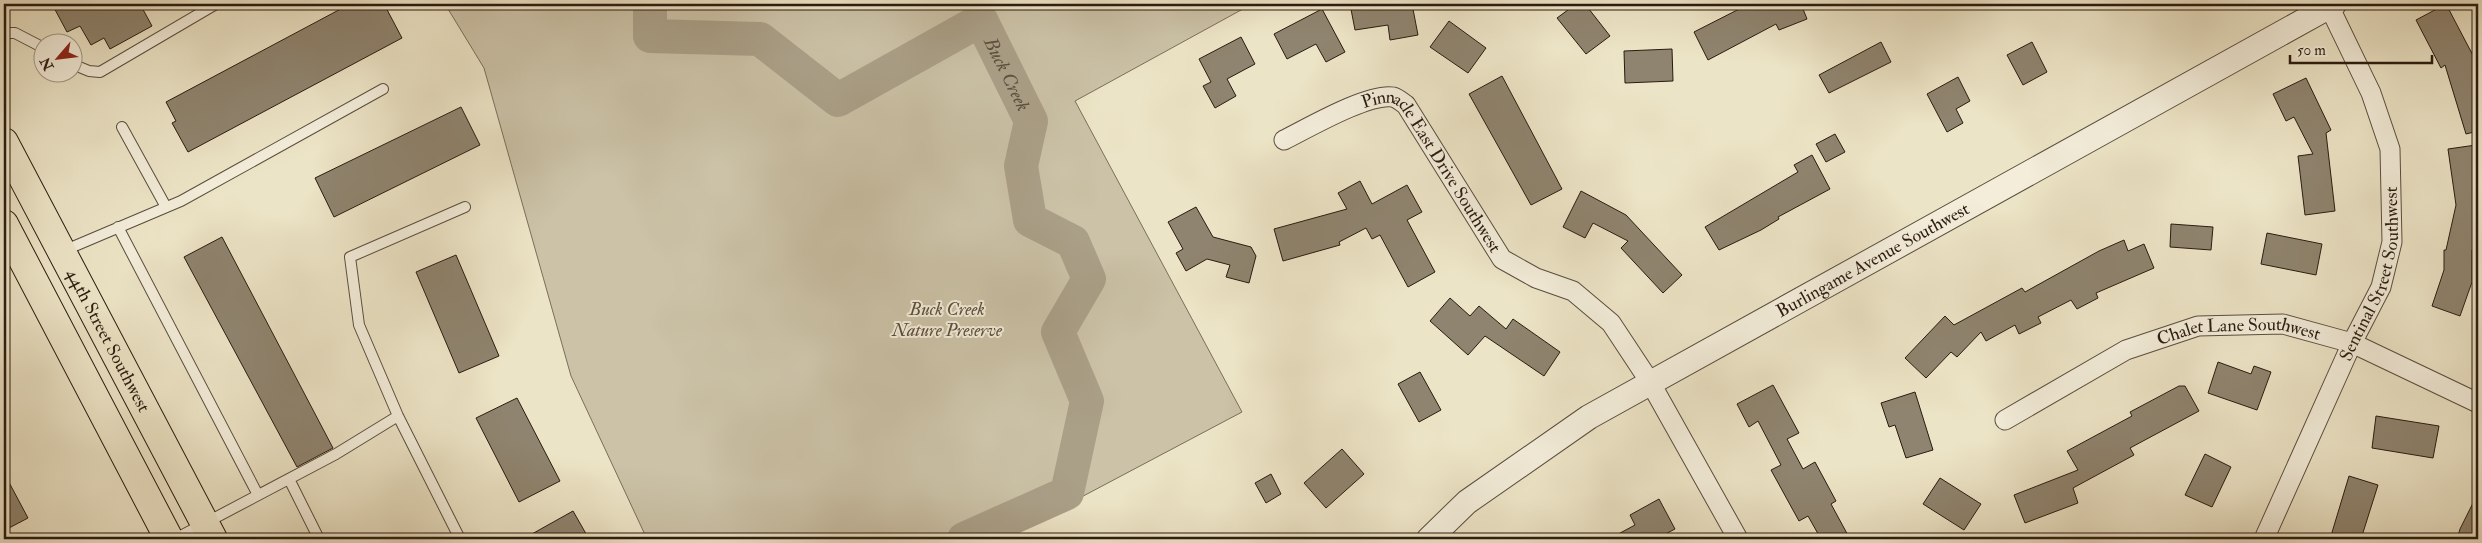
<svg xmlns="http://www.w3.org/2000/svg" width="2482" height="543" viewBox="0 0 2482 543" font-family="'IM FELL Double Pica',serif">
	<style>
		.green { fill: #cbc2a7; stroke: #7a6e5c }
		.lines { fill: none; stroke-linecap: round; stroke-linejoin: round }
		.river { stroke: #aaa088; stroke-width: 34 }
		.building { fill: #8f846f; stroke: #2a1b10 }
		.service-casing { stroke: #5a4d3e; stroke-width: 12 }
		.minor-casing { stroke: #5a4d3e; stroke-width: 21 }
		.tertiary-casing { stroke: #5a4d3e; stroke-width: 26 }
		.primary-casing { stroke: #2a1b10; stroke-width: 30 }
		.service { stroke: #f3edda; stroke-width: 10 }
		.minor { stroke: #f3edda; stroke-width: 19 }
		.tertiary { stroke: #f3edda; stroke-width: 24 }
		.primary { stroke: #ece4c6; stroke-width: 28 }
		.labels { text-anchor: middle; stroke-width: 4; stroke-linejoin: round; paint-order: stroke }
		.street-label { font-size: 18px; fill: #2a1b10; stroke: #f3edda }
		.park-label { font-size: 18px; font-style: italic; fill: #5a4d3d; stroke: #f3edda }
		.water-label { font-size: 19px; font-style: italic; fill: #5d5040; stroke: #f3edda }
	</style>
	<rect width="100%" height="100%" fill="#ece4c6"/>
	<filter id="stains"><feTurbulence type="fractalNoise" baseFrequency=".004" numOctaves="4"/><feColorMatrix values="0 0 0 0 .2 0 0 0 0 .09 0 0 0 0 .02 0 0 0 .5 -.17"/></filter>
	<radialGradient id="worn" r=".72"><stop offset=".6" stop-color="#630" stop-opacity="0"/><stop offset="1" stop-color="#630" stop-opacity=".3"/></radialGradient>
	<!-- green -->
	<path class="green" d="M445,4h807l-177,97 167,311 -240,127h-355l-76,-163 -87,-308z"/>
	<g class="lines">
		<!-- river -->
		<path class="river" id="s1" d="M650,4v32l110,3 78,61 143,-80 50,101 -10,45 9,54 43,22 16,37 -31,53 29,69 -20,92 -103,46"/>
	</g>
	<!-- building -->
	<path class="building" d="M52,4h88l12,22 -42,23 -6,-11 -13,7 -11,-19 -13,6z
		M350,4h34l18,34 -214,114 -16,-29 4,-2 -10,-19z
		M1350,4h62l6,31 -28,5 -2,-15 -33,5z
		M1576,4h9l25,32 -24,18 -29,-36z
		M1749,4h52l6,15 -28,11 -3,-6 -68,36 -14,-28z
		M2446,4l32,61v66l-12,3 -21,-69 -4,3 -25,-48z
		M1322,9l23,43 -19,10 -10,-18 -29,15 -13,-25z
		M1449,21l37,27 -18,25 -38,-26z
		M1241,37l14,27 -28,15 9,17 -21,12 -12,-22 8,-4 -12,-23z
		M1881,42l10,20 -62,31 -10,-18z
		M2032,42l15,30 -24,13 -16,-30z
		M1672,49l1,32 -48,2 -1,-32z
		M1502,76l60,113 -31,16 -62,-111z
		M1958,77l12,24 -14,8 7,14 -16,9 -20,-38z
		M2306,78l25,52 -5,3 9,78 -30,4 -7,-59 15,-2 -19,-37 -8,4 -13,-27z
		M461,107l19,38 -146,72 -19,-39z
		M1835,134l10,18 -19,10 -10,-18z
		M2476,145l2,16v78l-2,12 -4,-1v32l-12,34 -28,-10 12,-36v-20h2l10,-45 -8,-56z
		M1812,155l18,34 -52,28 1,2 -18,11 -42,20 -14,-23 93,-55 -4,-7z
		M1360,181l12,23 35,-19 15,27 -15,8 28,52 -27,15 -28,-52 -8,4 -6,-11 -27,14 1,3 -57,16 -9,-32 73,-20 -9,-16z
		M1581,191l45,24 56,60 -19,18 -42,-45 7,-7 -35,-18 -8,15 -22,-11z
		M1196,207l17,30 38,10 5,9 -7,27 -23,-6 4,-12 -23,-6 -21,12 -10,-18 7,-4 -15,-27z
		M2171,224l42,3 -2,23 -41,-3z
		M2267,233l55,11 -6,31 -55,-11z
		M222,237l111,211 -36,19 -113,-210z
		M2124,240l4,11 16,-7 10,24 -58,25 2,5 -21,11 -6,-9 -33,17 3,6 -22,11 -4,-9 -29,16 -5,-9 -24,25 -6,-5 -25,26 -21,-20 40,-42 9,9 68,-37 3,4 74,-41z
		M456,255l43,101 -40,17 -43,-101z
		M1450,298l20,18 9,-10 27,23 7,-10 47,33 -16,24 -59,-40 -17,19 -38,-34z
		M2218,362l33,12 3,-8 17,6 -14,38 -49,-17z
		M1420,372l21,38 -22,12 -21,-38z
		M1773,385l26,48 -12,6 16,30 12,-7 21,39 -5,3 19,35h-29l-13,-23 -9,5 -28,-51 10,-5 -23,-44 -9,6 -12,-23z
		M2179,386h6l14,25 -69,37 4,7 -61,33 5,15 -53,20 -11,-28 64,-25 -11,-19 65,-35 -2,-4z
		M1915,392l18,58 -27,8 -11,-33 -6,2 -8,-24z
		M517,398l43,83 -41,21 -43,-84z
		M2376,416l63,10 -6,32 -61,-10z
		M1342,449l22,25 -38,34 -22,-25z
		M2205,454l26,13 -19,40 -27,-12z
		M4,473l24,45 -19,10 -5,-10z
		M1271,474l10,20 -15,9 -11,-20z
		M2349,476l29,9 -17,54h-31z
		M1940,478l41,26 -17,26 -41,-26z
		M2478,493v46h-21l3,-10z
		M1659,499l16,30 -19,10h-47l26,-14 -5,-10z
		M573,511l16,28h-66z"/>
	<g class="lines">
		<defs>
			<path id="service" d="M4,33h11l27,14
				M72,64l17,7 11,1 116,-68
				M122,127l44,80
				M118,227l140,268
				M63,251l118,-50 202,-112
				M289,479l30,60
				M175,539l161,-85 62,-38
				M460,539l-62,-123 -39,-91 -9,-68 115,-50"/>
			<g id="minor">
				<path id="s2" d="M1284,140c24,-12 84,-47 109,-43 4,1 9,5 13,8l96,154 34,19 37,13 38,32 39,59 88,157"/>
				<path id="s3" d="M2005,420l121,-70 72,-24 85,-2 69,19 126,60"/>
				<path id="s4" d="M2264,539l88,-196 29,-56 11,-45 -2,-93 -19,-56 -43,-89"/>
			</g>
			<g id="tertiary">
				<path id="s5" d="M1429,539l38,-37 122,-85 745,-413"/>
			</g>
			<g id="primary">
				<path id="s6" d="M4,142l209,397"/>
				<path d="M4,224l165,315"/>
			</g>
		</defs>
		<!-- service casing -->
		<use href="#service" class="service-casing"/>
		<!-- minor casing -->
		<use href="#minor" class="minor-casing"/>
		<!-- tertiary casing -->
		<use href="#tertiary" class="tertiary-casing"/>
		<!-- primary casing -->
		<use href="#primary" class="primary-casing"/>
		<!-- service -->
		<use href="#service" class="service"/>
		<!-- minor -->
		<use href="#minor" class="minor"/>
		<!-- tertiary -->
		<use href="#tertiary" class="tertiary"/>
		<!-- primary -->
		<use href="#primary" class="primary"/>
	</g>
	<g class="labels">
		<!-- street labels -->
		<g class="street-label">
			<text dy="6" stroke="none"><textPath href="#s2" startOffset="196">Pinnacle East Drive Southwest</textPath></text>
			<text dy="6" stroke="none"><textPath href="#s5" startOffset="526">Burlingame Avenue Southwest</textPath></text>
			<text dy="6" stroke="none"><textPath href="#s4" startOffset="288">Sentinal Street Southwest</textPath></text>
			<text dy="6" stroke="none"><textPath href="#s3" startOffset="256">Chalet Lane Southwest</textPath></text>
			<text dy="6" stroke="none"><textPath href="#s6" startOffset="224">44th Street Southwest</textPath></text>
		</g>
		<!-- park labels -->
		<g class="park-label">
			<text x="947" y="315">Buck Creek<tspan x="947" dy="21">Nature Preserve</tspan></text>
		</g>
		<!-- water labels -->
		<g class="water-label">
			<text dy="7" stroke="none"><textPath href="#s1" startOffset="465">Buck Creek</textPath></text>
		</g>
	</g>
	<!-- margin -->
	<rect width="2482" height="543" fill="none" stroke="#ece4c6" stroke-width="20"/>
	<rect x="5" y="5" width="2472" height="533" fill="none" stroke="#2a1b10" stroke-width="2.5"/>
	<rect x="10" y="10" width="2462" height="523" fill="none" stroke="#2a1b10"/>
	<!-- north arrow -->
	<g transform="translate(58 58) rotate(242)"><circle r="24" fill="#f3edda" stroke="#a39989"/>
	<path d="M0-4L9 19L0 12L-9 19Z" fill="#8f2418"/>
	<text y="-8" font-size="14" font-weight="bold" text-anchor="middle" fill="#2a1b10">N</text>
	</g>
	<!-- scale -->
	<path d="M2290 55v8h142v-8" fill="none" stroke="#2a1b10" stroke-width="2.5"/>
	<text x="2297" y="55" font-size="15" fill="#2a1b10" stroke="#f3edda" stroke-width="4" paint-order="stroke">50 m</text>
	<rect width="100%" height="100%" filter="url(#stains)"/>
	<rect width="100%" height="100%" fill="url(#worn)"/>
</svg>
